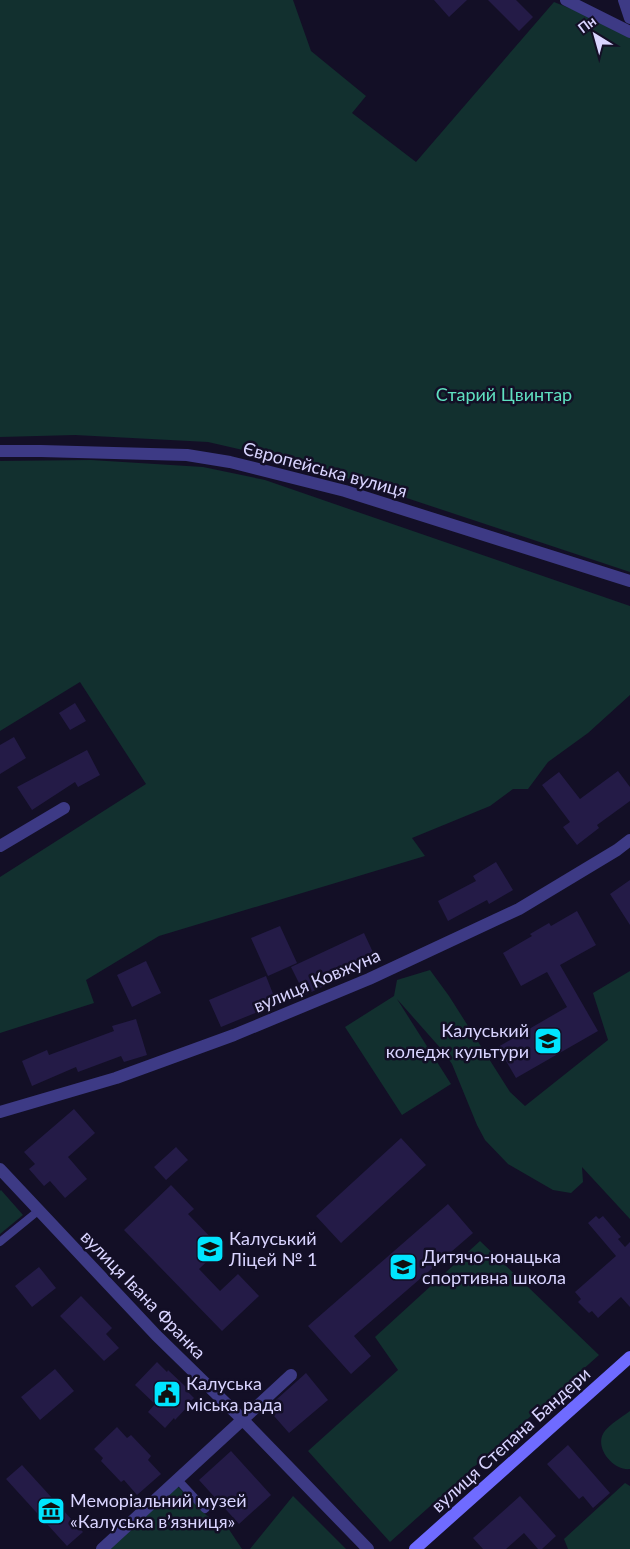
<svg xmlns="http://www.w3.org/2000/svg" width="630" height="1549" viewBox="0 0 630 1549" font-family="Lato,sans-serif">
	<style>
		.green { fill: #12302f }
		.building { fill: #241b47 }
		.lines { fill: none; stroke-linecap: round; stroke-linejoin: round }
		.service { stroke: #3d3a85; stroke-width: 8 }
		.minor { stroke: #3d3a85; stroke-width: 12 }
		.tertiary { stroke: #3d3a85; stroke-width: 12 }
		.secondary { stroke: #6f6bff; stroke-width: 12 }
		.labels { text-anchor: middle; stroke-width: 5; stroke-linejoin: round; paint-order: stroke }
		.park-label { font-size: 18px; fill: #5fe0c0; stroke: #130f26 }
		.street-label { font-size: 18px; fill: #d9d4ff; stroke: #130f26 }
		.poi-label { font-size: 18px; fill: #d9d4ff; stroke: #130f26; text-anchor: start }
	</style>
	<rect width="100%" height="100%" fill="#130f26"/>
	<!-- green -->
	<path class="green" d="M0,0h293l18,51 55,45 -14,17 64,49 138,-160 76,30v540l-326,-108 -96,-22 -133,-7 -75,2z
		M91,460l112,7 62,13 365,126v89l-42,38 -40,29 -20,27h-15l-23,17 -78,32 13,18 -266,80 -73,44 8,23 -94,30v-156l146,-93 -66,-102 -80,49v-270z
		M430,970l19,26 61,96 15,14 83,-66 -15,-47 37,-22v248l-48,-52 1,15 -12,11 -18,-3 -45,-26 -23,-24 -8,-15 -25,-61 -9,-13 -46,-52 54,85 -49,31 -57,-88 49,-31 3,-16z
		M1,1190l22,25 -23,19v-43z
		M480,1241l119,114 -209,187 -82,-91 90,-81 -23,-33z
		M630,1411v58c-16,2 -35,-20 -27,-35 3,-7 20,-18 27,-23z
		M625,1483l5,3v63h-62l-4,-10z
		M177,1486l11,10 18,19 22,13 14,21h-132z
		M293,1496l53,53h-96z"/>
	<!-- building -->
	<path class="building" d="M434,0h33l-18,17z
		M488,0h28l17,17 -14,14z
		M75,703l11,18 -16,9 -11,-17z
		M14,737l12,21 -26,16v-29z
		M87,750l13,25 -22,12 -3,-5 -43,28 -15,-23z
		M618,771l12,16v14l-33,24 2,3 -22,17 -14,-18 7,-5 -28,-37 17,-13 21,27z
		M496,862l17,28 -24,14 -2,-4 -39,21 -10,-20 38,-20 -3,-5z
		M630,880v45l-20,-31z
		M577,911l19,34 -36,20 38,66 -82,47 -18,-31 69,-40 -20,-35 -26,14 -18,-33 29,-17 -2,-2 19,-11 2,3z
		M280,926l17,37 -29,13 -17,-38z
		M364,933l13,28 -72,34 -14,-28z
		M146,961l15,32 -29,14 -15,-32z
		M266,976l11,28 -56,23 -12,-27z
		M136,1019l11,36 -23,7 -3,-6 -43,16 -2,-5 -44,19 -10,-25 25,-11 2,5 65,-24 -2,-5z
		M74,1109l21,24 -27,24 19,22 -22,19 -15,-17 -6,5 -15,-17 6,-5 -11,-12z
		M401,1138l25,27 -85,78 -25,-27z
		M176,1147l12,13 -22,20 -12,-13z
		M171,1185l23,24 -6,5 33,34 -22,21 21,22 18,-17 21,22 -37,35 -98,-101z
		M448,1204l25,29 -119,103 17,20 -20,18 -43,-48z
		M596,1216l3,3 4,-3 18,21 -3,2 7,8 5,-5v65l-9,-10 -23,21 -6,-7 -3,2 -11,-11 3,-3 -6,-7 41,-36 -28,-33z
		M39,1267l17,21 -24,19 -17,-21z
		M81,1296l31,32 -6,6 13,14 -15,13 -44,-45z
		M157,1362l10,10 1,-2 19,18 -1,2 8,8 -5,5 1,1 -15,16 -1,-2 -9,10 -17,-16 7,-8 -20,-19z
		M55,1369l19,22 -34,29 -19,-23z
		M306,1373l22,27 -39,33 -22,-25z
		M117,1427l10,11 4,-3 20,21 -3,4 13,14 -24,21 -13,-15 -3,2 -20,-21 2,-3 -9,-9z
		M568,1445l42,48 -17,15 -10,-12 -4,3 -32,-35z
		M231,1451l40,44 -32,29 -40,-44z
		M22,1465l61,67 -16,14 -61,-67z
		M520,1496l36,40 -14,13h-4l-14,-16 -18,16h-23l-10,-11z"/>
	<g class="lines">
		<!-- service -->
		<path class="service" d="M0,1242l38,-31
			M178,1480l27,29 7,-6"/>
		<!-- minor -->
		<path class="minor" d="M566,0l64,32
			M0,846l64,-38
			M0,1112l116,-34 118,-43 135,-56 150,-70 98,-59 13,-10
			M0,1169l156,166 87,85 125,129
			M102,1549l189,-174"/>
		<!-- tertiary -->
		<path class="tertiary" d="M624,0l6,18
			M0,451h41l146,4 43,7 115,29 285,90"/>
		<!-- secondary -->
		<path class="secondary" d="M415,1549l215,-192"/>
	</g>
	<!-- icons -->
	<defs>
		<symbol id="university-square" viewBox="-11 -11 22 22"><rect x="-9" y="-9" width="18" height="18" rx="4" fill="#00e5ff" stroke="#130f26"/><path d="M0-5L7-2L0 1L-7-2ZM-4 1L0 2.5L4 1V4Q0 6-4 4Z" fill="#111"/></symbol>
		<symbol id="school-square" viewBox="-11 -11 22 22"><rect x="-9" y="-9" width="18" height="18" rx="4" fill="#00e5ff" stroke="#130f26"/><path d="M0-5L7-2L0 1L-7-2ZM-4 1L0 2.5L4 1V4Q0 6-4 4Z" fill="#111"/></symbol>
		<symbol id="civic-square" viewBox="-11 -11 22 22"><rect x="-9" y="-9" width="18" height="18" rx="4" fill="#00e5ff" stroke="#130f26"/><path d="M-.6-6.5H3V-4.5H.6V-3L4-1V1h2V6H-6V1h2V-1L-.6-3ZM-1.2 2.5V6h2.4V2.5Z" fill="#111"/></symbol>
		<symbol id="museum-square" viewBox="-11 -11 22 22"><rect x="-9" y="-9" width="18" height="18" rx="4" fill="#00e5ff" stroke="#130f26"/><path d="M0-6L6-3V-2H-6V-3ZM-5-1h2V3h-2ZM-1-1h2V3h-2ZM3-1h2V3H3ZM-6 4H6V6H-6Z" fill="#111"/></symbol>
	</defs>
	<g fill-rule="evenodd">
		<use href="#university-square" x="532" y="1025" width="32" height="32"/>
		<use href="#school-square" x="194" y="1233" width="32" height="32"/>
		<use href="#school-square" x="387" y="1251" width="32" height="32"/>
		<use href="#civic-square" x="151" y="1378" width="32" height="32"/>
		<use href="#museum-square" x="35" y="1495" width="32" height="32"/>
	</g>
	<g class="labels">
		<!-- park labels -->
		<g class="park-label">
			<text x="504" y="401">Старий Цвинтар</text>
		</g>
		<!-- street labels -->
		<g class="street-label">
			<text transform="translate(325 470) rotate(15)" y="6">Європейська вулиця</text>
			<text transform="translate(317 981) rotate(-23)" y="6">вулиця Ковжуна</text>
			<text transform="translate(143 1295) rotate(46)" y="6">вулиця Івана Франка</text>
			<text transform="translate(511 1440) rotate(-42)" y="6">вулиця Степана Бандери</text>
		</g>
		<!-- poi labels -->
		<g class="poi-label">
			<text x="529" y="1037" text-anchor="end">Калуський<tspan x="529" dy="21">коледж культури</tspan></text>
			<text x="229" y="1245">Калуський<tspan x="229" dy="21">Ліцей № 1</tspan></text>
			<text x="422" y="1263">Дитячо-юнацька<tspan x="422" dy="21">спортивна школа</tspan></text>
			<text x="186" y="1390">Калуська<tspan x="186" dy="21">міська рада</tspan></text>
			<text x="70" y="1507">Меморіальний музей<tspan x="70" dy="21">«Калуська в’язниця»</tspan></text>
		</g>
	</g>
	<!-- north arrow -->
	<g transform="translate(595 35) rotate(323)" stroke="#130f26" stroke-width="4" paint-order="stroke">
	<path d="M0-4L9 19L0 12L-9 19Z" fill="#d9d4ff"/>
	<text y="-8" font-size="14" font-weight="bold" text-anchor="middle" fill="#d9d4ff">Пн</text>
	</g>
</svg>
